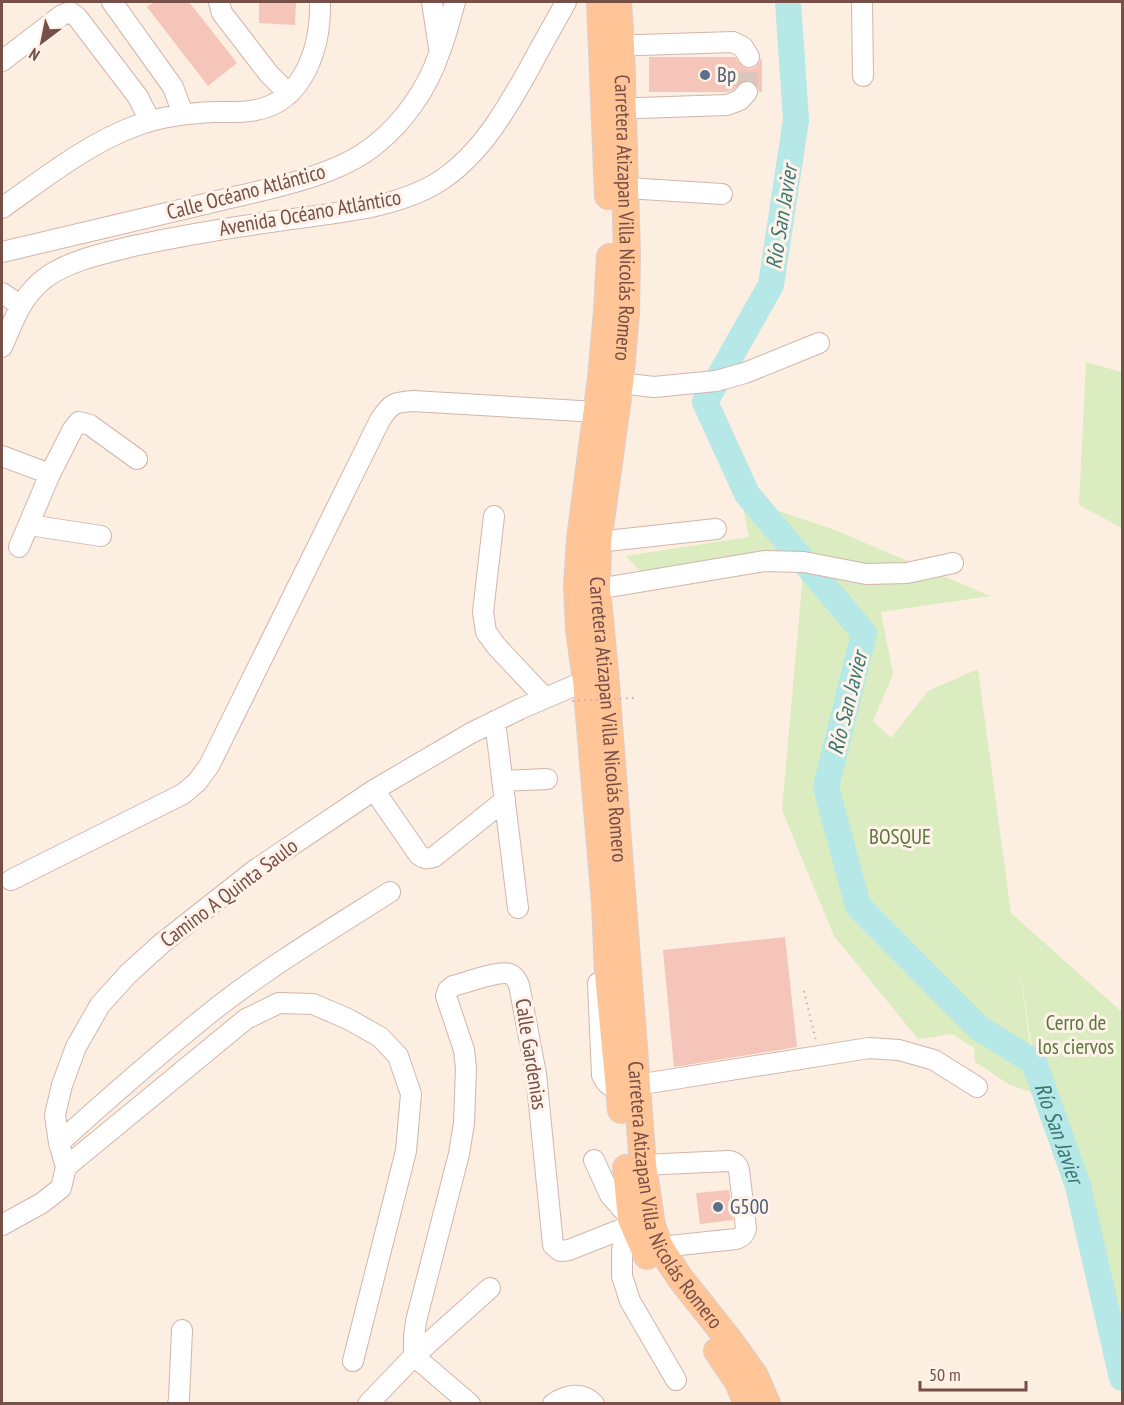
<svg xmlns="http://www.w3.org/2000/svg" width="1124" height="1405" viewBox="0 0 1124 1405" font-family="'PT Sans Narrow',sans-serif">
	<style>
		.green { fill: #daecc0 }
		.lines { fill: none; stroke-linecap: round; stroke-linejoin: round }
		.river { stroke: #b5e8e6; stroke-width: 26 }
		.building { fill: #f4c5b8 }
		.minor-tunnel { stroke: #dbc6bb; stroke-width: 20; stroke-dasharray: 20 10; stroke-linecap: butt }
		.minor-casing { stroke: #d1b5ab; stroke-width: 22 }
		.major-casing { stroke: #d9cecb; stroke-width: 28 }
		.path { stroke: #d9a89b; stroke-width: 2; stroke-dasharray: 1.5 4.5; stroke-linecap: butt }
		.minor { stroke: #fff; stroke-width: 20 }
		.major { stroke: #ffc597; stroke-width: 26 }
		.path-bridge { stroke: #d9a89b; stroke-width: 2; stroke-dasharray: 1.5 4.5; stroke-linecap: butt }
		.service-dot { fill: #5c6f8a; stroke: #fff2e9; stroke-width: 2 }
		.labels { text-anchor: middle; stroke-width: 6; stroke-linejoin: round; paint-order: stroke }
		.service-label { font-size: 21px; fill: #4e5e75; stroke: #fff2e9; text-anchor: start }
		.street-label { font-size: 21px; fill: #764f47; stroke: #fff2e9 }
		.park-label { font-size: 21px; fill: #58773c; stroke: #fff2e9 }
		.water-label { font-size: 22px; font-style: italic; fill: #377674; stroke: #fff2e9 }
	</style>
	<rect width="100%" height="100%" fill="#fdeee2"/>
	<!-- green -->
	<path class="green" d="M1086,362l36,10v156l-43,-23z
		M741,498l94,32 155,66 -109,16 12,62 -20,47 18,17 37,-47 50,-22 33,244 111,99v366l-44,-192 -44,-124 -15,-100 13,99 9,34 -31,-10 -35,-23 -1,-14 -22,-14 -34,5 -84,-103 -52,-126 22,-248 -152,21 -26,-27 123,-19z"/>
	<g class="lines">
		<!-- river -->
		<path class="river" id="s1" d="M788,2l8,118 -25,165 -66,117 42,92 117,139 -38,154 32,119 121,122 55,34 44,124 44,192"/>
	</g>
	<!-- building -->
	<path class="building" d="M154,2h35l48,61 -29,23 -61,-79z
		M259,2h37l-1,23 -36,-2z
		M649,57h86l8,10 6,2 7,-2 3,-4 3,-6v35h-3l-1,-4 -3,-5 -6,-3 -6,1 -10,9 -6,2h-78z
		M785,937l12,110 -123,20 -11,-117z
		M729,1190l4,30 -33,4 -4,-31z"/>
	<g class="lines">
		<!-- minor-tunnel -->
		<path class="minor-tunnel" d="M747,92l2,-35"/>
		<defs>
			<path id="minor" d="M112,2l61,85 10,27
				M219,2l3,11 47,61 20,20
				M432,2l7,46
				M862,2l1,74
				M609,46l124,-4 10,5 6,10
				M2,61l60,-46 8,-3 7,5 61,80 12,24
				M610,109l117,-4 13,-5 7,-8
				M625,187l17,2 80,5
				M2,208c43,-30 86,-65 136,-83 25,-9 50,-12 77,-13 14,0 27,1 41,-2 49,-9 65,-65 64,-108
				M2,252c67,-16 135,-32 203,-48 51,-13 129,-25 170,-59 29,-23 52,-56 64,-91 7,-17 11,-35 16,-52
				M2,293l18,12
				M2,347c12,-27 20,-53 46,-71 24,-16 54,-22 81,-29 49,-11 98,-19 148,-26 54,-8 120,-11 166,-42 39,-27 63,-69 86,-110 12,-23 25,-45 37,-67
				M620,383l34,4 62,-6 29,-8 74,-30
				M2,456l48,18
				M494,516l-11,96 3,20 11,15 48,51
				M29,525l72,11
				M598,542l118,-13
				M19,547l31,-73 23,-45 6,-7 11,3 47,34
				M597,589l167,-28 40,1 62,12 41,-1 46,-10
				M495,721l23,187
				M503,781l44,-2
				M374,790l45,65c5,4 8,4 15,2l71,-57
				M11,880l172,-86 14,-12 12,-16 171,-346c11,-17 15,-18 33,-19l184,11
				M598,983l4,92c4,8 7,12 16,13l251,-40 30,2 35,10 43,27
				M59,1143c51,-46 102,-91 156,-134 55,-43 115,-79 175,-117
				M594,1160l16,35 21,24 -4,8 -5,24v25l8,25 46,79
				M643,1165l85,-4c7,1 9,3 11,9l7,58c-1,6 -4,9 -10,11l-76,8
				M66,1167l180,-148 33,-16 34,1 35,15 32,18 18,19 13,38 -5,57 -53,210
				M2,1225l40,-22 19,-15 5,-21 -7,-24 -4,-28 7,-30 14,-38 24,-42 28,-31 33,-30 94,-74 119,-80 97,-57 49,-24 79,-34
				M414,1356v-19l2,-16 43,-167 5,-31 2,-55 -2,-18 -18,-54 2,-6 5,-4c12,-3 47,-16 57,-12 5,2 7,6 9,11l17,89 17,171 7,6 9,-1 58,-23
				M414,1356l56,48
				M178,1404l1,-5 3,-69
				M368,1404l46,-48 76,-68
				M553,1404c13,-9 29,-13 41,0"/>
			<g id="major">
				<path d="M600,2l8,194"/>
				<path id="s2" d="M618,2l3,44 6,210 -1,57 -6,70 -22,159 -1,47 8,83 38,493 9,61 8,21 20,31 50,63 25,35 12,28"/>
				<path d="M610,257l-3,54 -6,67 -21,161 -3,47 2,43 7,51 19,223 3,71 13,136"/>
				<path d="M626,1168l5,51 16,37"/>
				<path d="M717,1351l21,31 9,22"/>
			</g>
		</defs>
		<!-- minor casing -->
		<use href="#minor" class="minor-casing"/>
		<!-- major casing -->
		<use href="#major" class="major-casing"/>
		<!-- path -->
		<path class="path" d="M804,991l12,50"/>
		<!-- minor -->
		<use href="#minor" class="minor"/>
		<!-- major -->
		<use href="#major" class="major"/>
		<!-- path-bridge -->
		<path class="path-bridge" d="M572,701l62,-3"/>
	</g>
	<!-- markers -->
	<g class="service-dot">
		<circle cx="705" cy="75" r="6"/>
		<circle cx="718" cy="1207" r="6"/>
	</g>
	<g class="labels">
		<!-- service labels -->
		<g class="service-label">
			<text x="717" y="82">Bp</text>
			<text x="730" y="1214">G500</text>
		</g>
		<!-- street labels -->
		<g class="street-label">
			<text transform="translate(246 192) rotate(-15)" y="7">Calle Océano Atlántico</text>
			<text transform="translate(310 213) rotate(-10)" y="7">Avenida Océano Atlántico</text>
			<text dy="7" stroke="none"><textPath href="#s2" startOffset="216">Carretera Atizapan Villa Nicolás Romero</textPath></text>
			<text dy="7" stroke="none"><textPath href="#s2" startOffset="720">Carretera Atizapan Villa Nicolás Romero</textPath></text>
			<text transform="translate(229 893) rotate(-37)" y="7">Camino A Quinta Saulo</text>
			<text transform="translate(531 1054) rotate(81)" y="7">Calle Gardenias</text>
			<text dy="7" stroke="none"><textPath href="#s2" startOffset="1206">Carretera Atizapan Villa Nicolás Romero</textPath></text>
		</g>
		<!-- park labels -->
		<g class="park-label">
			<text x="900" y="844">BOSQUE</text>
			<text x="1076" y="1030">Cerro de<tspan x="1076" dy="24">los ciervos</tspan></text>
		</g>
		<!-- water labels -->
		<g class="water-label">
			<text transform="translate(781 217) rotate(-81)" y="8">Río San Javier</text>
			<text transform="translate(847 703) rotate(-76)" y="8">Río San Javier</text>
			<text dy="8" stroke="none"><textPath href="#s1" startOffset="1296">Río San Javier</textPath></text>
		</g>
	</g>
	<!-- border -->
	<rect width="1124" height="1405" fill="none" stroke="#764f47" stroke-width="6"/>
	<!-- north arrow -->
	<g transform="translate(42 42) rotate(212)" stroke="#fff2e9" stroke-width="4.5" paint-order="stroke">
	<path d="M0-4.5L10 22L0 15L-10 22Z" fill="#764f47"/>
	<text y="-9" font-size="16" font-weight="bold" text-anchor="middle" fill="#764f47">N</text>
	</g>
	<!-- scale -->
	<path d="M920 1381v9h106v-9" fill="none" stroke="#764f47" stroke-width="3"/>
	<text x="929" y="1381" font-size="18" fill="#764f47" stroke="#fff2e9" stroke-width="4.5" paint-order="stroke">50 m</text>
</svg>
